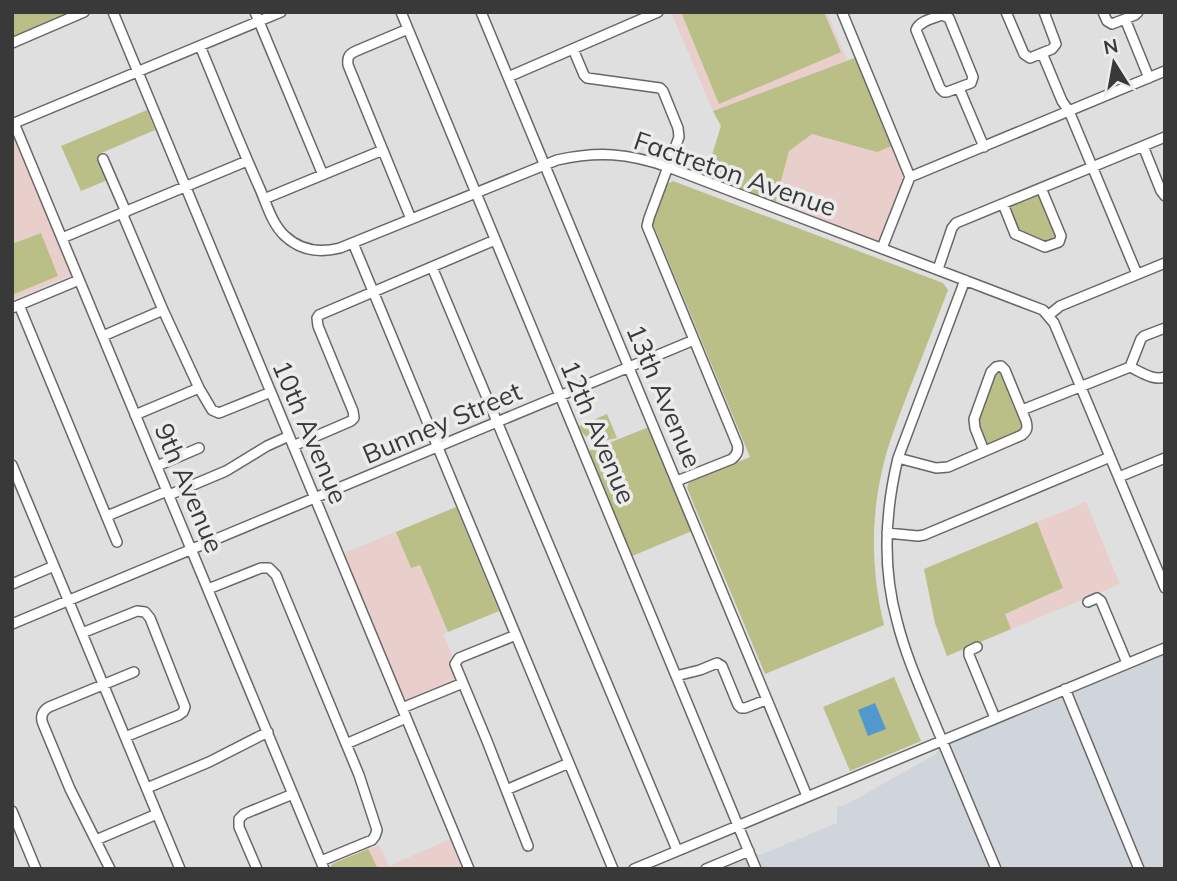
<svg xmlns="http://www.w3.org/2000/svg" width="1177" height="881" viewBox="0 0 1177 881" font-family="Mulish,sans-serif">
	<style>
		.built { fill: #d0d4db }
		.education { fill: #e9cfcb }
		.green { fill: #babf87 }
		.water { fill: #5199cc }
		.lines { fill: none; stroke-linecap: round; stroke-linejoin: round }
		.minor-casing { stroke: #676768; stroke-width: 12 }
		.minor { stroke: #fff; stroke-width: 9 }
		.labels { text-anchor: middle; stroke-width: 7; stroke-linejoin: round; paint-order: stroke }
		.street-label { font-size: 26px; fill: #393939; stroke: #ececed }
	</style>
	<rect width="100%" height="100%" fill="#dfdfe0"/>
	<!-- built -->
	<path class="built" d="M1165,648v221h-459l43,-18 11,4 77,-32v-16l10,-3 89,-50 6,-14z"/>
	<!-- education -->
	<path class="education" d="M671,12h156l20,48 13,-4 50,121 -28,71 -178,-67 17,-55 -8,-15z
		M12,138l2,1 57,134 -2,3 -57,24z
		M1086,502l34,82 -173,72 -12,-33 -11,-54z
		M456,507l43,104 -56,23 10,23 -4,2 7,17 -3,6 -44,18 -5,-2 -60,-145z
		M450,839l12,30h-132l2,-5 47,-19 10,21z"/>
	<!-- green -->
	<path class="green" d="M12,12h67l-67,28z
		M681,12h143l17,40 -122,52z
		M860,56l37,88 -20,8 -65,-18 -23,17 -15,56 -70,-26 17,-55 -8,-15z
		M147,110l8,20 -56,24 11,25 -29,12 -20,-45z
		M673,181l270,102 5,7c-13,34 -26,67 -39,100 -10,27 -21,53 -27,81 -12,51 -10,104 2,154l-119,49 -78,-186 2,-6 61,-25 -97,-233v-2l14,-38z
		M1040,193l18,43 -8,8 -31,-10 -12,-28z
		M41,233l17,43 -46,19v-51z
		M1000,369l25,60 -36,17 -4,-1 -9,-24 18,-49z
		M607,414l10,24c-17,4 -30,7 -38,-12z
		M649,427l43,104 -62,26 -44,-105z
		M456,507l43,104 -51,21 -28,-67 -9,3 -15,-36z
		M1037,522l26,66 -58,26 6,15 -64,27 -12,-33 -11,-54z
		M894,677l27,64 -71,30 -27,-64z
		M368,849l10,20h-48l2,-5z"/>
	<!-- water -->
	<path class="water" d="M875,703l11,26 -18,7 -10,-26z"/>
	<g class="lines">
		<defs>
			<path id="minor" d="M113,12l356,857
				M255,12l68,163
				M401,12l355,857
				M481,12l326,784
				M842,12l68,165 -28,71
				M1006,12l18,42 6,4 22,-9 4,-5 -12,-32
				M1103,12l4,9 5,3 23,-9 3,-3
				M942,15l7,3 24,59 -2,6 -24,9h-3l-4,-4 -24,-58c3,-9 18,-12 26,-15z
				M1125,19l24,59
				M408,29l-52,22c-7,3 -9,6 -8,14l63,154
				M12,43l72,-31
				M200,46c20,48 39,96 60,143 7,16 12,35 25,47 16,15 35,17 55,12l217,-88c41,-9 71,-7 111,7l375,143 11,13 111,265
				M573,49l11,26 3,3 73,10 3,3 15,37 1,9 -30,81 -2,8 90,218c2,6 0,11 -5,15l-55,22
				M1042,53l20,48 7,10 68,163
				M508,77l150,-65
				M959,88l25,59
				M14,123l310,746
				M12,124l269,-112
				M1143,146l18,45 4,5
				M103,159l23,53
				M910,177l255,-106
				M264,199l119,-49
				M1003,204l12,30 30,13 14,-5 2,-6 -20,-48
				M122,213l41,97 36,78 13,22 7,3 52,-21
				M62,238l185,-77
				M353,243l260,626
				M432,267l245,583
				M938,269l14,-41 4,-5 209,-86
				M965,280l-67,178c-13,54 -16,109 -1,163 9,36 25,71 39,105 20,48 40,95 60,143
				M19,305l98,237
				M12,308l67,-28
				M1049,315l11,-9 105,-43
				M103,336l60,-26
				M1130,367c11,5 23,14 35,10
				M1022,410l108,-43 11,-28 3,-3 21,-8
				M135,415l64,-27
				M293,446l58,-25 3,-3 -1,-7 -35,-85 -1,-8 2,-3 176,-75
				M898,458l38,10 12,-1 74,-32c5,-4 6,-7 4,-14l-21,-51 -4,-4 -5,1 -5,5 -17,47 1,9 9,23
				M12,465l168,404
				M157,466l42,-18
				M1119,477l46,-19
				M169,495l57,-24 41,-25 22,-10
				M107,516l60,-25
				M887,533l31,3 6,-1 186,-78
				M12,584l42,-18
				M208,589l53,-21h8l7,7 83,200 18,55 -2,6 -3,4 -51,21
				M1088,602l9,-4 4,3 26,62
				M12,624l682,-284
				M82,633l55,-22 8,1 5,6 35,89 -2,5 -4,3 -54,22
				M516,635l-57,23 -4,6 32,77 41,105
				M977,647l-8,4v4l26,63
				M676,676l24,-6 17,-7 5,3 16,39 3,3h4l21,-8
				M1065,689l74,180
				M402,708l61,-25
				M346,744l60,-26
				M147,788l62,-26 59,-30
				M506,790l63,-27
				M12,811l24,58
				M96,840l61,-26
				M110,869l-40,-80 -27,-65c-3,-7 -1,-13 6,-17l85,-35
				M257,869l-18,-42v-8l5,-5 49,-20
				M634,869l531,-221
				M706,869l43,-18"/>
		</defs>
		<!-- minor casing -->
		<use href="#minor" class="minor-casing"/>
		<!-- minor -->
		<use href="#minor" class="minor"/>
	</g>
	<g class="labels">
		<!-- street labels -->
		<g class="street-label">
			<text transform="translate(735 174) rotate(19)" y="9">Factreton Avenue</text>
			<text transform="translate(664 396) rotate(67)" y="9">13th Avenue</text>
			<text transform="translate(442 423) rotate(-23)" y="9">Bunney Street</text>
			<text transform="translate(310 432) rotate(67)" y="9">10th Avenue</text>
			<text transform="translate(598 432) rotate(67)" y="9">12th Avenue</text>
			<text transform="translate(189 488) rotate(67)" y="9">9th Avenue</text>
		</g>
	</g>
	<!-- border -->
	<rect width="1177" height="881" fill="none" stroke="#393939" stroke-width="28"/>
	<!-- north arrow -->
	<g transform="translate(1114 63) rotate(349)" stroke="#ececed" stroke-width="5" paint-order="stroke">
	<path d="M0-5L12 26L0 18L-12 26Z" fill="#393939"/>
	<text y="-10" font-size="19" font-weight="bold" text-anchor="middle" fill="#393939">N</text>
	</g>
</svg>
